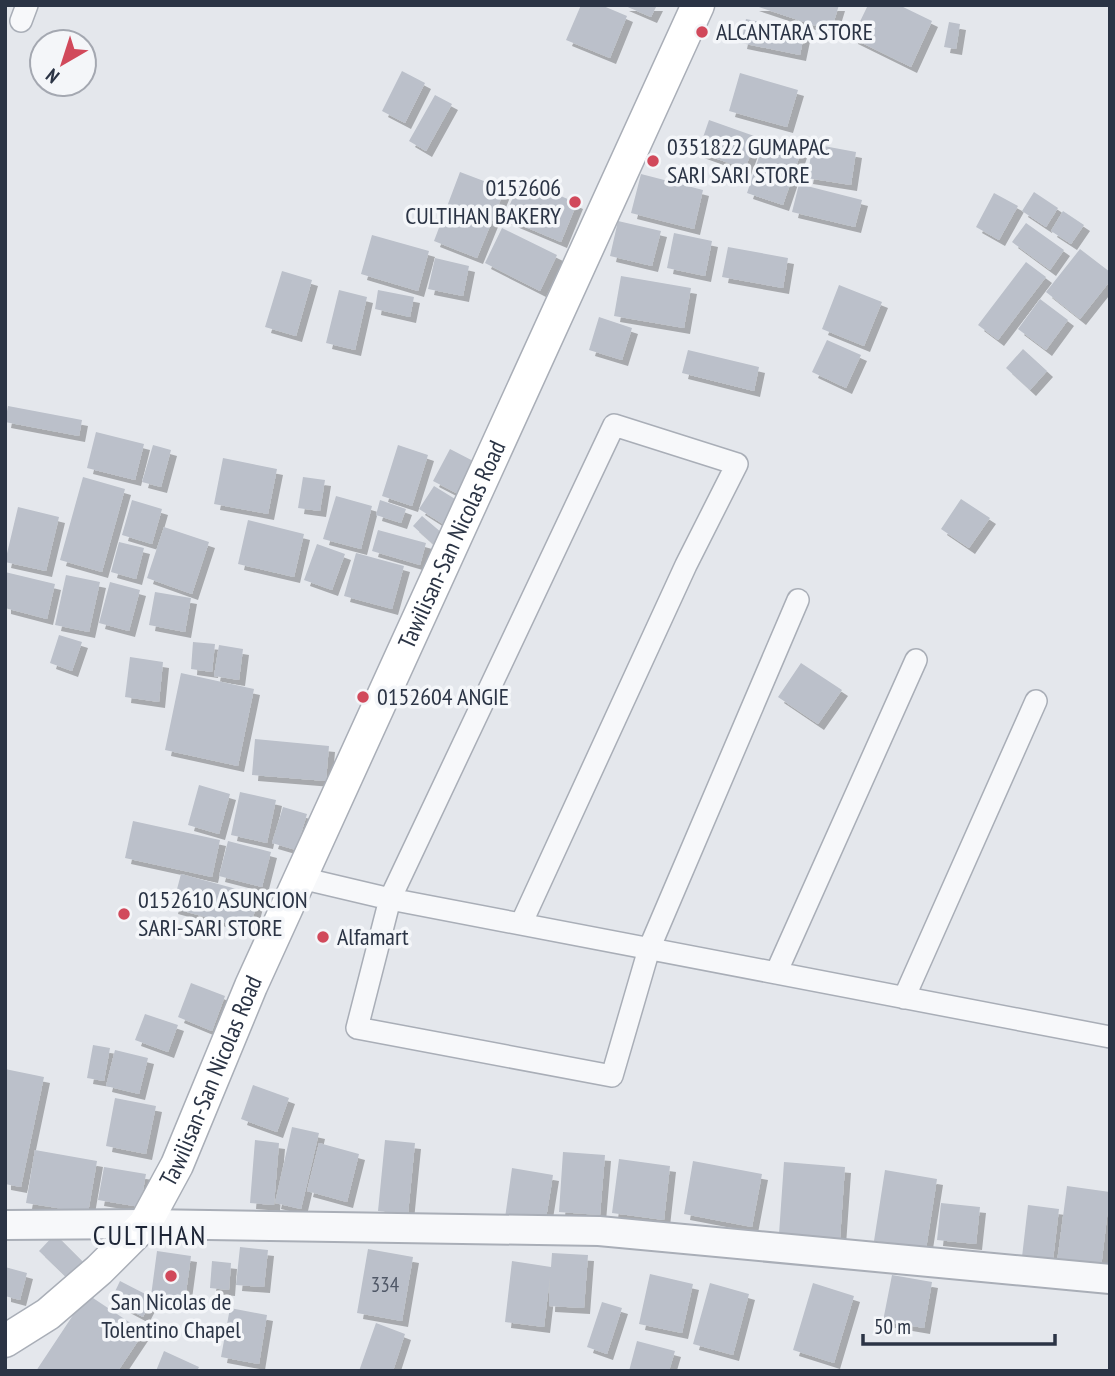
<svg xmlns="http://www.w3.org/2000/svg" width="1115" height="1376" viewBox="0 0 1115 1376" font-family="'PT Sans Narrow',sans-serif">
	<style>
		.building { fill: #bbc0ca; filter: url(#shadow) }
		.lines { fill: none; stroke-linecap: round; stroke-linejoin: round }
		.minor-casing { stroke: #a9aeb7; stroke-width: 24 }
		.tertiary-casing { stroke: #a9aeb7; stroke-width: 32 }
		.secondary-casing { stroke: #a9aeb7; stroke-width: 35 }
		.minor { stroke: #f7f8fa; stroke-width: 21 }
		.tertiary { stroke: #f7f8fa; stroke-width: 28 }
		.secondary { stroke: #fff; stroke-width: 32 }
		.poi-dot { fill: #d1495b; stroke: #f4f6f9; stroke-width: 2.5 }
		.labels { text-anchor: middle; stroke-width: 7; stroke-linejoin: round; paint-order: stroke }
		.number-label { font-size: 21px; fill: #4f5766 }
		.poi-label { font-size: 24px; fill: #2b3445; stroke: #f4f6f9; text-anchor: start }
		.street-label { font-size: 24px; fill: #2b3445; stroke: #f4f6f9 }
		.quarter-label { font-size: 28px; letter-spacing: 2px; fill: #1d2536; stroke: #f4f6f9 }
	</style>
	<defs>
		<filter id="shadow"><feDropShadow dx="6" dy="6" stdDeviation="0" flood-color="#0004"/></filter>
	</defs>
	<rect width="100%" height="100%" fill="#e4e7ec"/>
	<!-- building -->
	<path class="building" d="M581,5h20l26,11 -17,42 -44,-18z
		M623,5h34l-6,12z
		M753,5h86l-8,26z
		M868,5h31l33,16 -21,46 -59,-29z
		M746,19l59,12 -5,24 -59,-12z
		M949,22l11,2 -4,25 -12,-2z
		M402,71l23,12 -20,40 -23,-12z
		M740,73l58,17 -11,37 -58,-16z
		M435,95l17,9 -26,47 -17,-10z
		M709,120l48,17 -12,32 -47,-17z
		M765,139l36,13 -18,53 -36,-12z
		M813,144l43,8 -5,33 -44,-7z
		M460,172l45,17 -28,69 -43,-17z
		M641,174l62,16 -9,39 -63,-16z
		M521,179l56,24 -16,39 -57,-24z
		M799,184l63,16 -7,27 -63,-15z
		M1034,192l24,16 -12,19 -24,-16z
		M994,193l24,13 -19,34 -23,-13z
		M1063,211l21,14 -13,19 -20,-13z
		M618,221l43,10 -9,35 -42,-10z
		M1026,223l38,27 -14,20 -38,-28z
		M502,228l55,27 -17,36 -55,-28z
		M674,233l38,8 -7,35 -38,-8z
		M372,235l57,16 -11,40 -57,-17z
		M728,247l60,11 -5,30 -61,-11z
		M1080,249l30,23v9l-30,38 -34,-27z
		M435,258l34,8 -6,30 -35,-7z
		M1026,262l20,15 -48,63 -20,-15z
		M282,271l30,9 -16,56 -31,-9z
		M621,276l70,12 -7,40 -70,-12z
		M839,285l43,17 -18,44 -42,-17z
		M339,290l28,7 -12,53 -29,-7z
		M378,290l36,7 -4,20 -35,-8z
		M1040,299l28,21 -22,30 -28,-21z
		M599,317l33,11 -10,32 -33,-10z
		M827,340l34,15 -15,33 -34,-16z
		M1023,349l24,22 -17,19 -24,-22z
		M688,350l71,17 -5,24 -72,-18z
		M8,406l74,14 -3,16 -74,-14z
		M96,432l48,12 -9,36 -48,-12z
		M153,445l18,5 -10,37 -19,-5z
		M398,445l30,10 -16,51 -30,-10z
		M450,449l29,15 -17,32 -29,-15z
		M223,458l54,11 -9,45 -54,-10z
		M83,477l42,12 -23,83 -42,-12z
		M303,477l22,3 -5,31 -22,-3z
		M434,486l26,16 -14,24 -27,-17z
		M336,496l36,10 -11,43 -38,-10z
		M961,499l29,19 -21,30 -28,-19z
		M132,500l30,9 -10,35 -30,-9z
		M380,500l26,9 -5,14 -25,-8z
		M18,507l41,10 -13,54 -41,-9z
		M422,516l20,17 -9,11 -20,-18z
		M248,520l56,14 -10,43 -56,-13z
		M164,527l45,15 -17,52 -45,-16z
		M378,530l48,13 -6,22 -48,-14z
		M119,542l25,6 -8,31 -25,-7z
		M317,544l28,10 -13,36 -28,-10z
		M356,553l48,13 -12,43 -48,-13z
		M5,572l50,12 -8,35 -42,-11z
		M66,575l34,7 -11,50 -34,-7z
		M110,582l30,8 -11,41 -30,-8z
		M155,592l36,6 -6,34 -36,-7z
		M59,635l23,7 -10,29 -22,-8z
		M193,642l22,2 -3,28 -21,-3z
		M219,645l24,4 -4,31 -25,-4z
		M130,657l33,5 -4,40 -34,-5z
		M801,663l41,27 -24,34 -40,-27z
		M181,673l73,16 -16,77 -73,-16z
		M255,739l74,7 -3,35 -74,-6z
		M199,785l31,9 -11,40 -31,-9z
		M240,792l36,8 -9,43 -36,-8z
		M283,807l24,7 -11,36 -24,-7z
		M133,821l87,19 -8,37 -87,-19z
		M228,841l43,11 -9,35 -43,-11z
		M181,874l78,21 -9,34 -78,-21z
		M191,983l34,13 -13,35 -34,-14z
		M145,1014l33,11 -10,27 -33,-12z
		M93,1045l17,3 -6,33 -17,-3z
		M115,1050l33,8 -9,36 -33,-8z
		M5,1069l39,8 -23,110 -16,-3z
		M253,1085l36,13 -12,34 -36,-13z
		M115,1098l41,8 -10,48 -40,-8z
		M292,1127l27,6 -18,76 -26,-6z
		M255,1140l24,3 -5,62 -24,-2z
		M385,1140l30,3 -7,71 -30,-3z
		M319,1143l40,11 -12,48 -40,-11z
		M35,1150l62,11 -9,52 -62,-10z
		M563,1152l42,3 -5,60 -41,-3z
		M619,1159l51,7 -6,54 -52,-7z
		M693,1161l69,13 -10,53 -68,-13z
		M784,1162l61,5 -5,72 -61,-5z
		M104,1167l42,7 -6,33 -42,-7z
		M512,1168l41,7 -8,50 -40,-7z
		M885,1170l52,9 -11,70 -52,-8z
		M1067,1186l43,6 -9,76 -44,-6z
		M941,1203l39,4 -4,37 -39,-4z
		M1028,1205l31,4 -6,51 -31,-3z
		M55,1234l29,29 -16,16 -29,-28z
		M240,1247l28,3 -4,37 -28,-2z
		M368,1249l45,8 -11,64 -45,-8z
		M157,1251l34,5 -6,44 -34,-4z
		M552,1253l36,2 -4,53 -35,-2 1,-29 -6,50 -39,-5 7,-61 39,6z
		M212,1261l19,2 -2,27 -19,-2z
		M5,1267l22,6 -7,27 -15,-4z
		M650,1274l43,10 -11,49 -43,-9z
		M892,1275l40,7 -8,46 -41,-7z
		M120,1281l33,17 -10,19 -32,-17z
		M710,1283l39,11 -16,61 -40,-11z
		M813,1283l41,13 -20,67 -41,-13z
		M87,1294l57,38 -26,39h-82z
		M602,1302l20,6 -15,46 -20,-7z
		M230,1308l37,7 -8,49 -38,-7z
		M376,1323l29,11 -12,37h-34z
		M637,1341l38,10 -6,20h-40z
		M164,1351l35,16 -2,4h-41z"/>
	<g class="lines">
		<defs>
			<path id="minor" d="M21,21l6,-16
				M301,878l89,21 720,138
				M521,924l165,-359 51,-101 -123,-39 -224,474 -33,129 255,48 37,-127 149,-349
				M776,973l140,-313
				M904,998l132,-297"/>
			<path id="tertiary" d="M5,1225l140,-1 454,7 511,48"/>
			<g id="secondary">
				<path id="s1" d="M5,1341l43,-27 51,-44 46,-46 32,-59 74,-179 447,-981"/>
			</g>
		</defs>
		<!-- minor casing -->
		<use href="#minor" class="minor-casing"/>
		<!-- tertiary casing -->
		<use href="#tertiary" class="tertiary-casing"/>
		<!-- secondary casing -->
		<use href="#secondary" class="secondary-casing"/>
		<!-- minor -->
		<use href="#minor" class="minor"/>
		<!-- tertiary -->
		<use href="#tertiary" class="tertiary"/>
		<!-- secondary -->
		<use href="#secondary" class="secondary"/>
	</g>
	<!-- markers -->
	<g class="poi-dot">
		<circle cx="702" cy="32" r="7"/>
		<circle cx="653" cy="161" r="7"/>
		<circle cx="575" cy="202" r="7"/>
		<circle cx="363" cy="697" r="7"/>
		<circle cx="124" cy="914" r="7"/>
		<circle cx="323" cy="937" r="7"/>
		<circle cx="171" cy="1276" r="7"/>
	</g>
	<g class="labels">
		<!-- number labels -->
		<g class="number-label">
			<text x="385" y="1292">334</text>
		</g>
		<!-- poi labels -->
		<g class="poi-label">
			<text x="716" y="40">ALCANTARA STORE</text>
			<text x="667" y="155">0351822 GUMAPAC<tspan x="667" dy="28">SARI SARI STORE</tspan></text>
			<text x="561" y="196" text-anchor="end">0152606<tspan x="561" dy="28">CULTIHAN BAKERY</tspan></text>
			<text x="377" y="705">0152604 ANGIE</text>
			<text x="138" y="908">0152610 ASUNCION<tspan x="138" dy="28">SARI-SARI STORE</tspan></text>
			<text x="337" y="945">Alfamart</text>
			<text x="171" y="1310" text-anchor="middle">San Nicolas de<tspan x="171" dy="28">Tolentino Chapel</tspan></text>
		</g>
		<!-- street labels -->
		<g class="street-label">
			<text dy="8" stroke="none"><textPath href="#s1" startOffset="929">Tawilisan-San Nicolas Road</textPath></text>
			<text dy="8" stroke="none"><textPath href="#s1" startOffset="341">Tawilisan-San Nicolas Road</textPath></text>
		</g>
		<!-- quarter labels -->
		<g class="quarter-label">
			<text x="150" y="1245">CULTIHAN</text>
		</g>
	</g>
	<!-- border -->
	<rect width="1115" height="1376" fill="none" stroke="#2b3445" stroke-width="14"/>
	<!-- north arrow -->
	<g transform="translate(63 63) rotate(219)"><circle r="33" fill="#f4f6f9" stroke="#a4a8b1" stroke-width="2"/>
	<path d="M0-5L12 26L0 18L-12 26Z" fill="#d1495b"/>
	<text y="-10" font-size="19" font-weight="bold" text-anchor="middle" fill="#2b3445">N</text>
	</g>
	<!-- scale -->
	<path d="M863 1334v10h192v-10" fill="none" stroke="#2b3445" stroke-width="3.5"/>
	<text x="874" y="1334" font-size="21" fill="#2b3445" stroke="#f4f6f9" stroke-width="5" paint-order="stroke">50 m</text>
</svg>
